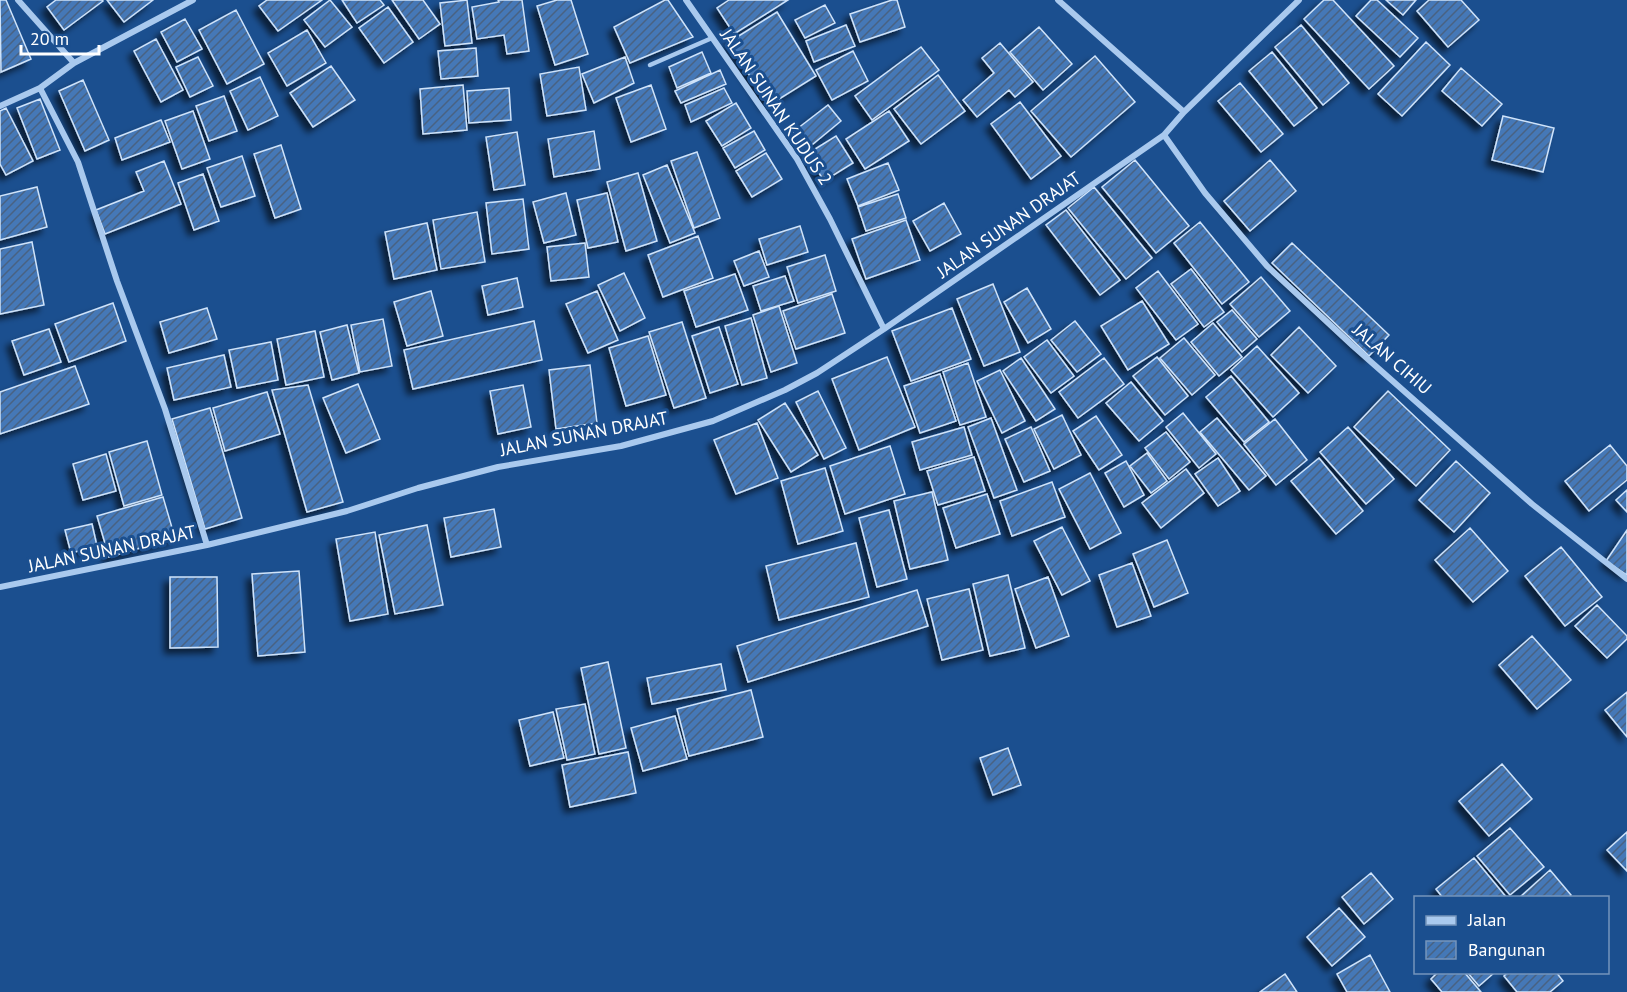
<svg xmlns="http://www.w3.org/2000/svg" width="1627" height="992" viewBox="0 0 1627 992" font-family="'PT Sans',sans-serif">
	<style>
		.building { fill: url(#building-hatch); stroke: #cfe3fa; stroke-width: 1.5; filter: url(#shadow) }
		.lines { fill: none; stroke-linecap: round; stroke-linejoin: round }
		.service { stroke: #a9c9ee; stroke-width: 4.5 }
		.minor { stroke: #a9c9ee; stroke-width: 6 }
		.labels { text-anchor: middle; stroke-width: 6; stroke-linejoin: round; paint-order: stroke }
		.street-label { font-size: 18px; fill: #fff; stroke: #1b4f8f }
	</style>
	<defs>
		<pattern id="building-hatch" width="6" height="6" patternUnits="userSpaceOnUse" patternTransform="scale(1.5)"><rect width="6" height="6" fill="#4478b7"/><path d="M-1 1l2-2M0 6l6-6M5 7l2-2" fill="none" stroke="#486282"/></pattern>
		<filter id="shadow"><feDropShadow dx="-5.5" dy="5.5" stdDeviation="3" flood-color="#0009"/></filter>
	</defs>
	<rect width="100%" height="100%" fill="#1b4f8f"/>
	<!-- building -->
	<path class="building" d="M0,0h6l25,59 -30,13z
		M56,0h46l1,1 -39,29 -17,-23z
		M107,0h46l-29,22z
		M267,0h55l-44,31 -19,-25z
		M330,0l22,27 -27,20 -21,-27z
		M342,0h38l4,5 -27,18z
		M392,0h31l17,24 -21,15z
		M467,0l5,43 -27,3 -5,-43z
		M498,0h24l7,51 -22,3 -3,-19 -27,4 -5,-32 27,-5z
		M557,0h14l17,54 -33,11 -18,-59z
		M665,0h3l25,37 -63,26 -16,-36z
		M729,0h59l-54,34 -17,-26z
		M892,0h5l8,27 -45,15 -10,-28z
		M1324,0h9l61,66 -25,23 -65,-70z
		M1371,0h6l41,38 -18,19 -44,-41z
		M1386,0h30l-13,15z
		M1429,0h32l18,20 -31,27 -31,-36z
		M825,5l10,18 -30,15 -10,-18z
		M388,7l25,35 -29,21 -25,-35z
		M236,10l28,54 -37,20 -28,-54z
		M777,12l39,64 -48,30 -39,-64z
		M185,19l17,30 -25,13 -16,-30z
		M846,25l9,21 -41,16 -8,-21z
		M1301,25l48,58 -26,22 -48,-58z
		M1039,27l33,37 -29,26 -33,-38z
		M307,30l19,33 -39,23 -19,-33z
		M156,39l27,51 -22,12 -27,-51z
		M1426,42l24,23 -48,51 -24,-22z
		M1000,43l33,39 -18,15 -6,-7 -32,27 -14,-17 31,-27 -12,-15z
		M921,47l18,23 -67,50 -17,-24z
		M476,48l2,28 -37,3 -3,-28z
		M853,51l15,30 -36,19 -16,-30z
		M702,52l9,21 -34,15 -8,-21z
		M1272,52l45,56 -23,18 -45,-55z
		M1095,56l40,46 -64,55 -40,-46z
		M198,57l15,29 -23,11 -14,-30z
		M625,57l9,26 -40,20 -12,-29z
		M331,66l24,34 -42,27 -23,-34z
		M579,67l7,43 -39,6 -7,-42z
		M1461,68l41,36 -20,22 -40,-35z
		M720,70l6,14 -45,19 -6,-12z
		M938,75l27,36 -44,33 -27,-35z
		M260,77l18,39 -30,14 -18,-39z
		M83,80l26,60 -24,11 -26,-60z
		M1240,83l43,51 -22,18 -43,-51z
		M463,85l4,45 -44,4 -3,-45z
		M651,85l15,44 -35,13 -15,-44z
		M509,88l2,32 -42,3 -2,-32z
		M724,88l8,15 -41,19 -6,-17z
		M224,96l13,35 -28,10 -13,-35z
		M40,99l20,51 -23,9 -20,-51z
		M1020,102l41,54 -30,23 -40,-55z
		M736,103l15,25 -29,18 -16,-25z
		M828,105l13,16 -34,28 -14,-17z
		M6,108l27,53 -27,14 -6,-11v-53z
		M193,111l17,48 -28,10 -17,-48z
		M889,111l20,30 -44,28 -19,-30z
		M1503,116l51,12 -11,44 -51,-12z
		M161,120l9,22 -48,18 -7,-22z
		M594,131l6,38 -46,8 -6,-38z
		M754,131l11,19 -30,18 -12,-20z
		M517,132l8,53 -31,5 -8,-53z
		M836,136l17,27 -29,18 -17,-27z
		M281,145l20,64 -26,9 -21,-64z
		M697,152l23,66 -26,10 -23,-67z
		M766,153l16,26 -30,18 -16,-26z
		M242,156l13,40 -34,11 -14,-39z
		M1135,160l54,66 -33,27 -54,-66z
		M1270,160l26,31 -46,40 -26,-30z
		M164,161l17,43 -76,30 -9,-24 48,-19 -8,-19z
		M888,163l11,27 -41,16 -11,-27z
		M667,165l28,68 -25,10 -27,-68z
		M638,173l19,68 -31,10 -19,-69z
		M203,174l16,47 -25,9 -16,-47z
		M37,187l10,40 -47,13v-44z
		M1094,187l58,71 -26,21 -58,-71z
		M566,193l10,42 -32,8 -11,-41z
		M607,193l11,49 -30,6 -11,-48z
		M898,194l8,24 -40,13 -8,-24z
		M523,199l6,50 -37,5 -6,-51z
		M944,203l17,31 -31,17 -17,-30z
		M1066,210l54,70 -20,15 -54,-70z
		M477,212l8,50 -44,7 -8,-49z
		M906,220l14,40 -54,19 -14,-40z
		M1200,222l49,60 -27,22 -48,-61z
		M427,223l10,47 -43,9 -9,-47z
		M800,226l8,26 -41,13 -8,-26z
		M698,236l15,42 -50,19 -15,-42z
		M32,242l12,63 -44,9v-65z
		M585,243l4,34 -38,4 -4,-34z
		M1292,243l97,92 -20,21 -97,-93z
		M759,251l10,26 -25,9 -10,-25z
		M825,255l11,36 -38,12 -11,-36z
		M1191,269l33,43 -20,15 -33,-43z
		M1158,271l40,53 -22,16 -40,-52z
		M624,273l21,45 -25,13 -22,-46z
		M735,274l13,36 -52,17 -12,-36z
		M785,276l9,25 -33,10 -8,-25z
		M1261,277l29,34 -31,26 -29,-33z
		M517,278l6,29 -35,8 -6,-29z
		M993,284l27,68 -36,14 -27,-67z
		M1027,288l24,41 -23,14 -24,-41z
		M431,291l12,45 -36,10 -13,-44z
		M597,291l21,49 -30,13 -22,-49z
		M832,294l13,39 -49,16 -13,-38z
		M1142,301l27,43 -41,26 -27,-44z
		M113,303l13,38 -57,21 -14,-38z
		M779,306l18,57 -26,9 -18,-57z
		M207,308l10,31 -48,14 -9,-31z
		M952,308l19,51 -60,22 -19,-50z
		M1232,310l25,29 -15,13 -25,-30z
		M751,318l16,60 -25,7 -17,-59z
		M383,319l9,47 -32,6 -9,-47z
		M534,321l8,39 -129,29 -9,-39z
		M1075,321l26,33 -24,18 -26,-32z
		M682,322l24,76 -32,10 -25,-76z
		M1213,323l29,34 -23,19 -28,-34z
		M347,325l12,48 -27,7 -12,-48z
		M719,327l19,57 -28,9 -18,-57z
		M1299,327l37,39 -28,27 -37,-38z
		M49,329l12,33 -37,13 -12,-34z
		M315,331l9,46 -38,8 -9,-46z
		M648,336l18,59 -40,11 -17,-58z
		M1184,338l31,37 -23,20 -32,-37z
		M1047,340l27,36 -23,17 -27,-36z
		M271,342l7,38 -41,8 -8,-38z
		M1257,346l42,47 -26,24 -42,-47z
		M224,355l7,32 -57,13 -7,-32z
		M887,357l28,70 -56,23 -27,-71z
		M1157,357l31,39 -23,19 -32,-39z
		M1021,358l34,51 -19,12 -33,-50z
		M1104,358l20,26 -46,34 -19,-26z
		M968,363l18,54 -26,8 -17,-53z
		M590,365l7,58 -41,6 -7,-59z
		M75,366l14,38 -89,30v-42z
		M1000,370l25,51 -23,12 -25,-52z
		M940,374l16,47 -36,12 -16,-47z
		M1231,376l38,46 -25,20 -38,-45z
		M1131,382l32,39 -24,20 -33,-38z
		M358,384l22,55 -34,14 -23,-55z
		M308,385l35,117 -36,10 -35,-122z
		M523,385l8,42 -33,7 -8,-43z
		M818,391l28,57 -22,11 -28,-57z
		M1388,391l62,59 -34,36 -62,-59z
		M267,392l13,42 -55,17 -12,-43z
		M785,403l33,52 -27,17 -33,-52z
		M210,408l32,110 -37,11 -33,-110z
		M1183,413l33,41 -17,14 -33,-41z
		M1062,415l19,40 -27,14 -20,-40z
		M1096,416l26,39 -23,15 -26,-39z
		M991,418l26,72 -23,8 -26,-71z
		M1217,418l49,58 -17,14 -49,-58z
		M1275,419l32,41 -31,25 -32,-41z
		M757,423l21,55 -42,16 -22,-54z
		M964,427l8,28 -52,15 -8,-28z
		M1031,427l19,44 -26,11 -19,-43z
		M1348,427l46,52 -28,25 -46,-52z
		M1166,432l24,30 -21,17 -24,-31z
		M147,441l15,54 -38,11 -15,-54z
		M1610,445l17,21v14l-38,31 -24,-30z
		M890,446l15,48 -60,20 -15,-48z
		M1147,453l20,28 -16,12 -21,-27z
		M106,454l10,37 -33,9 -10,-36z
		M974,457l11,34 -47,14 -11,-34z
		M1218,458l22,33 -22,15 -23,-32z
		M1319,458l44,53 -27,23 -45,-53z
		M1126,461l18,34 -20,12 -19,-34z
		M1456,461l34,32 -36,39 -35,-32z
		M825,468l18,63 -45,13 -17,-63z
		M1186,469l18,24 -43,35 -19,-25z
		M1090,473l31,60 -31,16 -31,-60z
		M1052,482l13,35 -53,19 -12,-35z
		M1627,490v22l-11,-12z
		M932,492l16,68 -38,9 -16,-68z
		M987,494l13,40 -44,14 -13,-40z
		M163,497l12,41 -66,19 -12,-41z
		M494,509l7,38 -50,10 -7,-39z
		M889,510l18,69 -30,8 -18,-69z
		M92,524l5,22 -26,7 -6,-23z
		M427,525l16,80 -48,9 -16,-79z
		M1062,527l28,54 -28,14 -28,-54z
		M1470,528l38,43 -35,31 -38,-42z
		M1627,530v45l-21,-14z
		M375,532l13,82 -38,7 -14,-82z
		M1167,540l21,53 -34,14 -21,-53z
		M856,543l13,54 -90,23 -13,-54z
		M1561,547l41,50 -37,29 -40,-50z
		M1132,563l19,53 -34,11 -18,-52z
		M299,571l6,81 -47,4 -6,-82z
		M1008,575l17,73 -35,8 -17,-72z
		M170,577h47l1,70 -48,1z
		M1048,577l21,59 -33,12 -21,-59z
		M969,589l14,61 -41,10 -15,-61z
		M917,590l11,36 -180,56 -11,-36z
		M1597,605l30,31v3l-20,19 -32,-32z
		M1532,636l39,44 -34,29 -38,-44z
		M608,662l18,86 -27,6 -18,-86z
		M721,664l5,26 -74,14 -5,-26z
		M751,690l12,47 -74,19 -12,-47z
		M1627,692v45l-22,-27z
		M585,704l10,50 -28,6 -11,-51z
		M553,712l11,46 -34,8 -11,-46z
		M675,716l12,43 -44,12 -12,-43z
		M1008,748l13,37 -28,10 -13,-37z
		M628,752l8,41 -66,14 -8,-42z
		M1502,764l30,35 -43,37 -30,-35z
		M1510,828l34,39 -34,28 -33,-39z
		M1627,832v39l-20,-21z
		M1474,858l33,40h-64l-7,-9z
		M1550,870l21,25 -3,3h-49z
		M1371,873l22,26 -29,25 -22,-27z
		M1339,908l26,29 -33,29 -25,-29z
		M1370,955l20,37h-43l-10,-18z
		M1438,972h26l17,20h-39l-11,-13z
		M1467,972h28l-16,14z
		M1508,972h48l7,9 -13,11h-33l-13,-16z
		M1285,974l12,18h-37z"/>
	<g class="lines">
		<!-- service -->
		<path class="service" d="M650,65l62,-27"/>
		<!-- minor -->
		<path class="minor" d="M18,0l56,63 119,-63
			M686,0l111,159 33,60 54,110
			M1058,0l126,112
			M40,88l38,74 39,119 48,128 42,136
			M0,106l40,-18 34,-25
			M1164,135l41,58 62,73 86,80 179,158 95,75
			M0,587l207,-42 140,-34 71,-23 80,-21 123,-21 92,-25 72,-31 32,-17 67,-44 280,-194 20,-23 115,-112"/>
	</g>
	<g class="labels">
		<!-- street labels -->
		<g class="street-label">
			<text transform="translate(776 107) rotate(56)" y="6">JALAN SUNAN KUDUS 2</text>
			<text transform="translate(1009 225) rotate(-35)" y="6">JALAN SUNAN DRAJAT</text>
			<text transform="translate(1392 359) rotate(41)" y="6">JALAN CIHIU</text>
			<text transform="translate(584 434) rotate(-11)" y="6">JALAN SUNAN DRAJAT</text>
			<text transform="translate(112 549) rotate(-12)" y="6">JALAN SUNAN DRAJAT</text>
		</g>
	</g>
	<!-- legend -->
	<rect x="1414" y="896" width="195" height="78" fill="#1b4f8f" stroke="#7695bc" stroke-width="1.5"/>
	<rect x="1426" y="916" width="30" height="9" fill="#a9c9ee" stroke="#7695bc" stroke-width="1.5"/>
	<text x="1468" y="926" font-size="18" fill="#ffffff">Jalan</text>
	<rect x="1426" y="941" width="30" height="18" fill="url(#building-hatch)" stroke="#7695bc" stroke-width="1.5"/>
	<text x="1468" y="956" font-size="18" fill="#ffffff">Bangunan</text>
	<!-- scale -->
	<path d="M21 45v9h78v-9" fill="none" stroke="#ffffff" stroke-width="3"/>
	<text x="30" y="45" font-size="18" fill="#ffffff" stroke="#1b4f8f" stroke-width="4.5" paint-order="stroke">20 m</text>
</svg>
